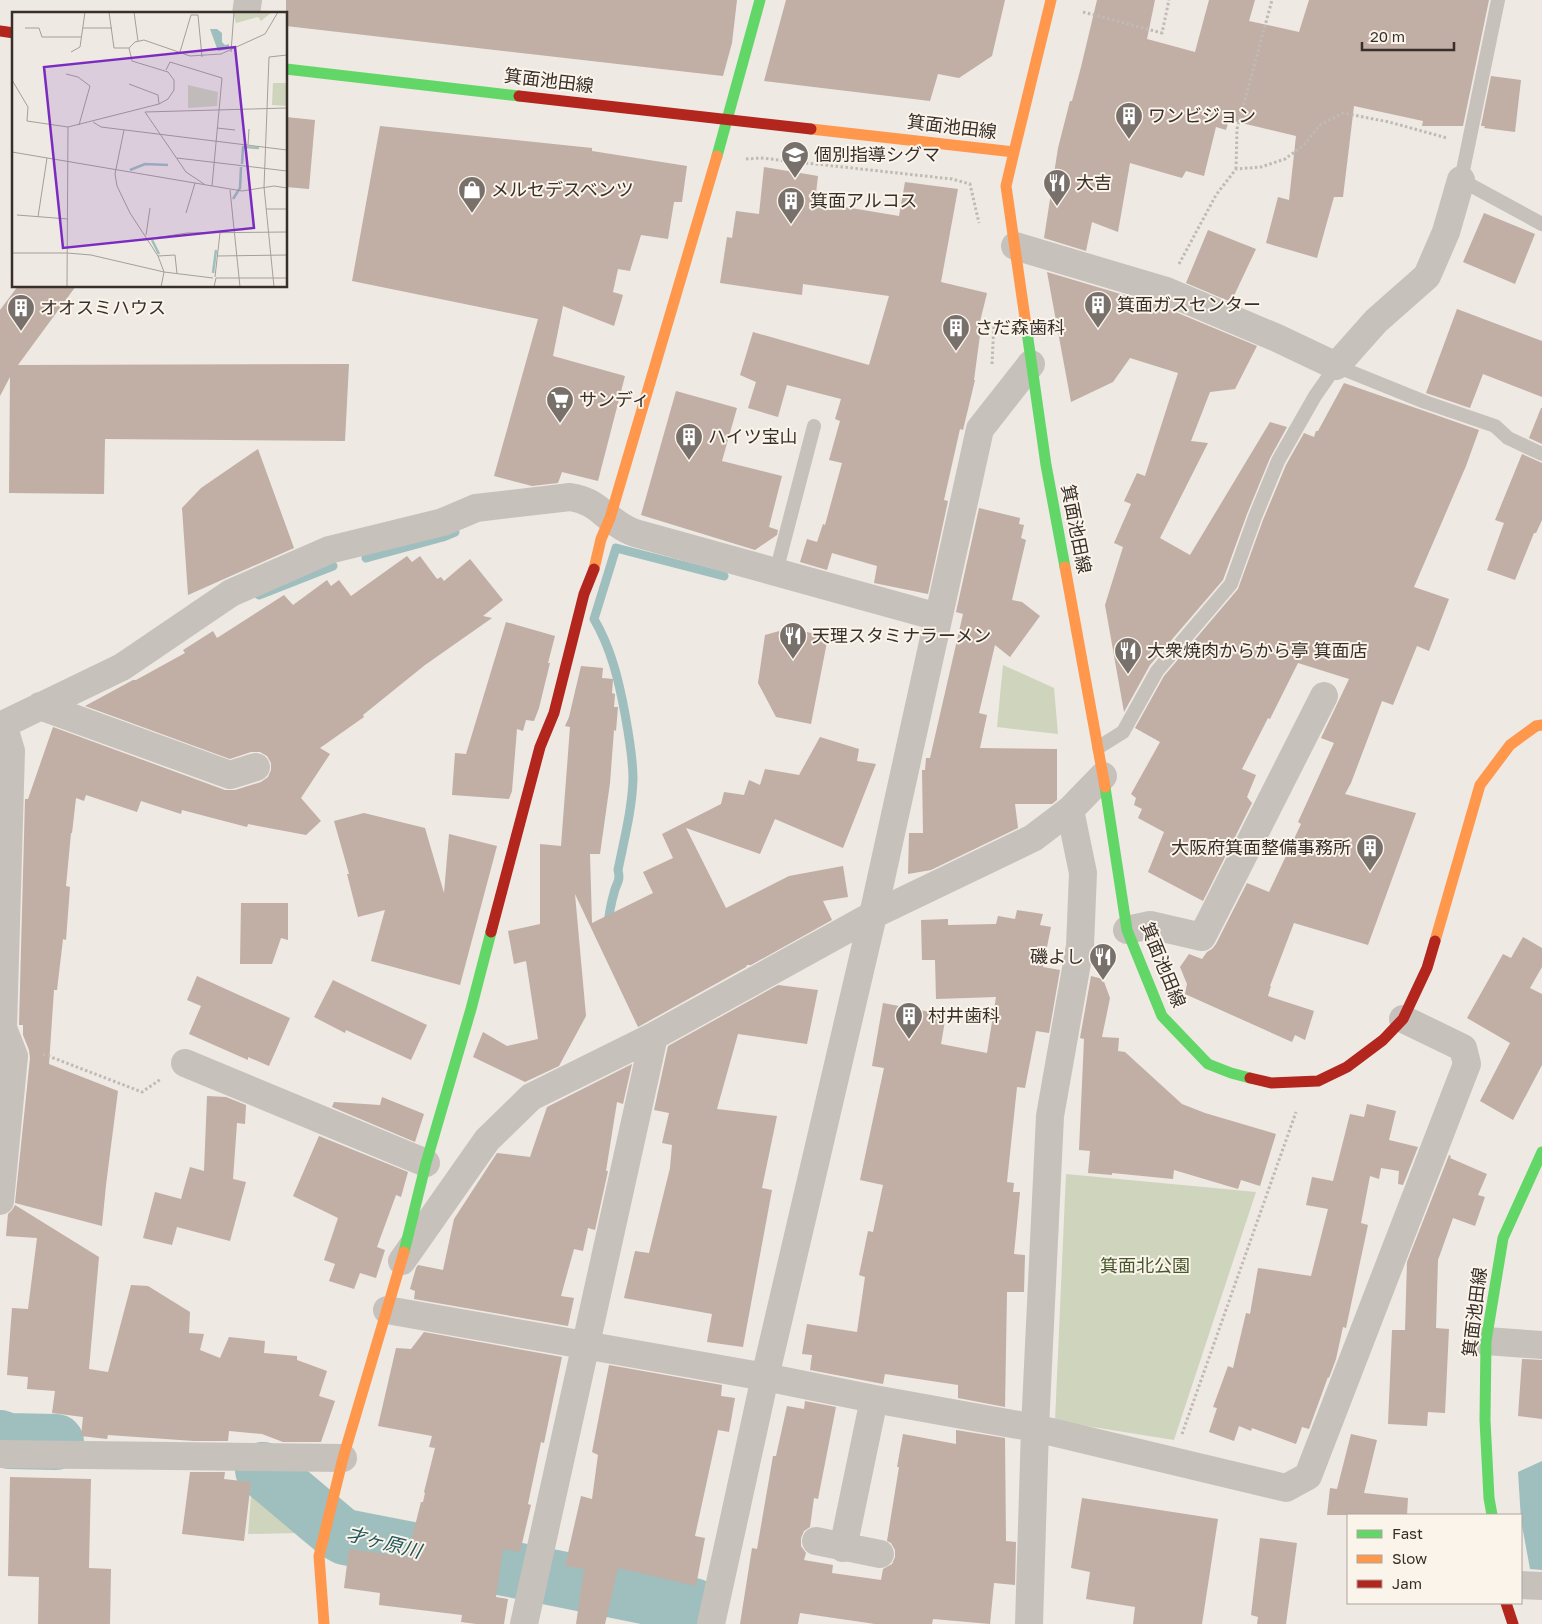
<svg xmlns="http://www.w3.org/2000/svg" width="1542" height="1624" viewBox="0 0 1542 1624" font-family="'Golos Text','Noto Sans JP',sans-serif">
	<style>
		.green { fill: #cfd4bd }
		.water { fill: #9fbfbf }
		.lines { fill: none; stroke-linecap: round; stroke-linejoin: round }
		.stream { stroke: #9fbfbf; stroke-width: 9 }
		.river { stroke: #9fbfbf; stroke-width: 56 }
		.building { fill: #c1aea5 }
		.path { stroke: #c0bab4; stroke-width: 3; stroke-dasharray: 2.5 2.5; stroke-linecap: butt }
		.lane { stroke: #c7c1bc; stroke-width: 14 }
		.street { stroke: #c7c1bc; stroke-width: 28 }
		.fast { stroke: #63d668; stroke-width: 11 }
		.slow { stroke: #ff974d; stroke-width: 11 }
		.jam { stroke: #b3261e; stroke-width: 11 }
		.labels { text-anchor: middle; stroke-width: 4; stroke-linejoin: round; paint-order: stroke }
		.street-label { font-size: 18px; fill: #392f2a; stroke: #faf4eb }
		.poi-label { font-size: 18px; fill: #392f2a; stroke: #faf4eb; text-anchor: start }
		.park-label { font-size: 18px; fill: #47572d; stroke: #faf4eb }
		.water-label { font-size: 19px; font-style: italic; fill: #1e565b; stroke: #faf4eb }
		.inset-river { fill: none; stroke: #9fbfbf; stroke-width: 2.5 }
		.inset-road { fill: none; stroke: #a69f99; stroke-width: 1 }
		.view { fill: #7b2cbf; fill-opacity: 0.15; stroke: #7b2cbf; stroke-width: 2.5 }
		.inset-edge { fill: none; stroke: #392f2a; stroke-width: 2.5 }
	</style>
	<rect width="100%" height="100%" fill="#eee9e3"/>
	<!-- green -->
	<path class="green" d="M1003,665l51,23 4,46 -61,-7z
		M1066,1174l190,18 -82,248 -119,-19z
		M253,1470l45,38v25l-50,1z"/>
	<!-- water -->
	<path class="water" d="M1542,1461v109l-12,-1 -9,-49 -3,-48z"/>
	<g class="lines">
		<!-- stream -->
		<path class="stream" d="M366,558l77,-21 12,-5
			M259,595l74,-29
			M608,925c1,-10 3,-22 6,-32 2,-10 7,-11 4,-23 6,-30 14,-60 15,-91 0,-22 -4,-43 -8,-65 -6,-33 -14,-66 -31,-95l22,-71 108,28"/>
		<!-- river -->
		<path class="river" d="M0,1438l9,3 47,1
			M263,1470l57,48 18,15 7,4 180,35
			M545,1576l148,30 -4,18"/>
	</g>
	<!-- building -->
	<path class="building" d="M286,0h451l-5,43 -9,33 -437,-50z
		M786,0h219l-13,56 -33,22 -21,-4 -8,27 -166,-20z
		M1097,0h58l-8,39 48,13 14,-52h46l-6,21 50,11 10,-32h180l-26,126h-41l1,-5 -69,-15 -11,91h-9l-17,61 -51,-15 12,-46 11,3 7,-64 -67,-16 -3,10 -10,-3 -12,49 -18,-5 -4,7 -52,-15 -12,69 -26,-10 -6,29 -42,-13 14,-90 12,-47h2l9,-34z
		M1491,76l30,4 -6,52 -31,-4 1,-2h-4z
		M286,117l29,3 -6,69 -23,-2z
		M380,126l212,22v3l95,15 -5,36h-8l-6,37 -27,-4 -11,36 -12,-2 -5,23 10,3 -9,31 -51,-20 -10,50 72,20 -27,105 -36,-9 -4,11 -26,3 -38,-10 44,-157 -186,-38z
		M764,167l54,9 -3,26 84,14 6,-34 53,7 -17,93 46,11 -10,41 3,1 -6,45h1l-12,50 -3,-1 -16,71 4,1 -20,93 -54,-11 3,-17 -45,-13 -5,17 -27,-8 7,-23 10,3 6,-18 2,1 17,-62 -13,-3 11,-39 -5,-2 6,-20 -54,-14 -9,32 -30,-9 8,-26 -16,-7 13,-43 116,33 20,-69 -86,-12 -1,11 -82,-12 7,-46 5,1 4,-27 23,3z
		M1484,213l51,21 -20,50 -52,-22z
		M1208,230l48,19 -25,53 -45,-19z
		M1047,272l114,34 96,40 -22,43 -25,3 -19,49 17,2 -48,95 30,17 80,-133 17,5 -17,31 -23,56 -24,66 -73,85 -26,47 -19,-107 18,-58 -9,-4 17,-39 -7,-3 13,-28 8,3 33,-103 -48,-15 -17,24 -42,20z
		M18,286h58l-58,79 331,-1 -4,77 -240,-2 -1,55 -95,-1 1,-116 -10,19v-86z
		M1457,309l85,32v56l-59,-23 -13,34 -44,-15z
		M1344,383l135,47 -13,36 -52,121 35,12 -20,52 -12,-5 -24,59 -11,-4 -31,82 -6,11 71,19 -48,132 -74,-22 -24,63h1l-3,10 46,15 -9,29 -10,-5 -3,7 -107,-48 2,-10 -7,-17 9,-13 13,5 5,-7 5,-3 4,-5 31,-61 22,9 32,-68 -3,-2 36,-79 -13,-5 28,-59 -51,-16 -28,56 -2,-1 -26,51 14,6 -9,22 5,6 -49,98 -55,-29 16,-40 -26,-14 4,-9 -8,-4 2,-7 -5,-4 29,-52 -25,-14 29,-52 74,-87 25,-69 23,-55 18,-32 10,4 2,-6h2z
		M676,391l61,17 -15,53 60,15 -13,51 9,3 -1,5 -22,15 -114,-35z
		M1541,408h1v36l-13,-6z
		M258,449l36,99 -106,47 -6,-87 19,-20z
		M1522,454l20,9v57l-6,13h-2l-19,47 -28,-10 17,-47 -9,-3z
		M979,508l41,10 -1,6 5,1 -3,13 5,2 -14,60 10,2 18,14 -30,41 -15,-12 -16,68 8,2 -7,33 77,1v51l-5,4h-37l3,24 -87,42 -23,4 1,-41h14l-1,-63h3l1,-12h4l33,-144 -7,-2z
		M407,556l5,6 8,-6 17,23 4,-2 3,4 26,-22 33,41 -20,16 9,2 -67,47 -62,50 1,2 -44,31 10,6 -29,44 20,23 -15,14 -58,-11 -1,3 -65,-17 -1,4 -40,-13 -4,11 -51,-17 -2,6 -8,-3 -4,35h-1l-5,53 4,1 -4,53 -3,-1 -6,51h-3l-5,74 69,27 -12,94 -4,41 -87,-23 15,-145 -1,-8 -6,-15v-10h-4l6,-226h3l25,-72 172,63h10l26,-8 7,-5 3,-7v-7l-4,-7 -7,-4h-9l-21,7 -145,-53 48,-26h3l49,-27 -2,-3 30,-19 4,7 67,-43 9,10 34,-25 4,6 8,-6 12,16z
		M506,622l49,14 -7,27h2l-11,45 -5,13 -8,-1 -3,11 -6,-2 -5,62 -3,8 -57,-4 3,-42 11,1z
		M790,628l38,9 -17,87 -35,-7 -18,-34 7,-48z
		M581,666l22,2 -1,10 11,1 -1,14 3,1 -1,13h4l-2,24 -2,-1 -4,53 -10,71h-10l2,69 61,-30 -10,-21 30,-14 -11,-24 59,-30 3,-12 20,3 5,-15 11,5 5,-16 34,6 21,-38 39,12 -2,12 19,3 -33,84 -68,-29 -15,35 -74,-26 40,80 63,-32 54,-10 5,31 -25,4 9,19 -81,45h-4l-1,2 -108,60 -63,-133 11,122 -27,50 -34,16 -52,-25 10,-25 24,14 31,-7 -12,-78 -12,3 -6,-33 32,-7v-80l21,2 9,-119 -5,-1 4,-9z
		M364,813l61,15 19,65 5,-59 48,12 -37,139 -89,-24 14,-51 -27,7 -11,-43h2l-15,-53z
		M241,903h47v37l-7,-2 -9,26h-32z
		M1017,910l26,4 -3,11 11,2 -8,40 17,3 -11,63 -13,-2 -11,57 -8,-1 -10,95 7,1 -1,9h7l-6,62 11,1 -1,37h-17l-2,115 -47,-9v-13l-73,-11 -2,10 -73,-14 2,-15 -10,-1 5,-30 50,8 8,-55 -6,-2 9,-44 5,1 10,-47 -23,-5 24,-112 -12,-2 11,-63 63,12 -5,29 46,9 9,-56 -60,2 -1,-39h-13l-1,-40 27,-1v6l48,-1 2,-8 17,3z
		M1523,937l19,11v19l-12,21 12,6v71l-29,55 -33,-19 30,-58 -43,-25 36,-64 8,4z
		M197,976l93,42 -21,48 -21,-9v3l-59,-26 12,-28 -14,-6z
		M1091,976l12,3 7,19 -8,39 17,1 -1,13 7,1 57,52 23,9 71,21 -16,52 -19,-6 -3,9 -64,-19 -1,9 -61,-6v2l-24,-2 2,-22 -11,-1 5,-111 -4,-1z
		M333,980l94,45 -16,35 -65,-30 -1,3 -31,-16z
		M778,985l40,5 -11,54 -69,-10 -21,75 60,7 -15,72 10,2 -29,157 -36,-5 5,-28 -88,-16 11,-47 14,2 21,-85 2,-23 -10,-2 7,-30 -15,-3 14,-64z
		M632,1064l-9,40 -6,-2 -11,69h2l-13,59 -7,-2 -5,23 -9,-2 -13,47 13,2 -6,28 -154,-27 1,-8 -5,-2 6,-21 2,-3 25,5 11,-51 43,-66 33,4 17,-50z
		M207,1096l19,1 20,8 -1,19 -8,-1 -4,56 13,3 -16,59 -53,-14 -5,18 -29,-7 12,-46 26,7 9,-32 14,4z
		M382,1097l42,17 -9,28 -83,-35 2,-5 46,3z
		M1367,1104l29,7 -7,29 29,7 -15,38 -5,-1 1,-13 -18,-3 -2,11 -9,-3 -9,47 7,2 -22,103 -3,-1 -7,32 -7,19 -1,-1 -19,52 -7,-2 -6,17 -44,-16 -1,3 -12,-5 -5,15 -25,-9 8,-24 -4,-1 15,-41 5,2 13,-55 4,1 8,-46 53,8 17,-67 -22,-4 6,-28 21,4 17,-67 14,3z
		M319,1136l89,36 -7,25 -5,-2 -19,52 8,3 -9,28 -16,-5 -6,16 -25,-8 6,-17 -11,-4 14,-42 -45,-22z
		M1449,1155l2,1 -1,2 37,16 -9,21 7,2 -10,29 -22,-8 -15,42 -2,68 13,1 -4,84 -17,-1 -1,14 -39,-2 4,-94h13l2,-68z
		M15,1205l84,52 -10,112 19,3 23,-87 17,1 42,26 -1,21 15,1 -4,16 20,8 9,-21 36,4 -1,12 33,3v4l30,11 -8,25 16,5 -14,41h-38l-21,-8 -33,-3 -1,10h-34l-86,-6 -1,4 -26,-3 2,-19 -31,-4 3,-22 -28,-2 1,-12 -21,-2 5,-67 16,1 9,-71 -31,-2 2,-22 4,-4z
		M424,1332l138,25 -18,86 -3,-1 -13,62 3,1 -11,47 -17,-3 -7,48 12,2 -4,25h-28l-15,-2 1,-7 -83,-10 1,-12 -36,-5 5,-39 58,8 14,-55h2l2,-9 -1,-1 11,-44 -6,-1 3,-11 -54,-10 18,-78 15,1z
		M1522,1359l20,1v59l-24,-3z
		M609,1365l113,20 -1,11 14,2 -6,34 -11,-2 -23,106 10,2 -9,48 -78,-18 -13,56h-29l8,-55 -19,-3 16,-70 11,3 6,-44 -6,-3z
		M805,1401l31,6 -18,92 -4,-1 -4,29 -6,4 -3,7v8l5,7 -2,7 29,5 -1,8 49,7 2,-11 9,-5 3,-7v-7l-4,-7 -4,-2 12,-74h-2l6,-33 53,10v-14l49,8 1,103 10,1 -1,43 -21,-2 -4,41 -57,-5 -1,5h-57l-75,-11 -2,11h-58l12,-76 5,1 16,-93h3l11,-50 17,3z
		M1351,1434l26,6 -13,53 44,5 -1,17h-80l3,-27 7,1z
		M190,1472h35l-1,7 27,3 -7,59 -62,-7z
		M10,1477l81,2 -2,89 22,1 -1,55h-72l1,-47 -31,-1z
		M1082,1498l136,21 -16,105h-69l2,-17 -49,-8 4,-27 -19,-4z
		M1260,1538l37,5 -11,81h-29l1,-7 -7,-2z"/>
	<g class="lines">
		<!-- path -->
		<path class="path" d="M1083,12l79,21 7,-33
			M746,159l15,-1 191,21 18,5 9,39
			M1236,169l1,-40 35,-129
			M1179,264l37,-69 20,-26 25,-2 24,-8 19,-14 16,-20 23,-12 46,9 58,16
			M992,364l2,-41
			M43,1054l99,38 19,-13
			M1182,1434l114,-322"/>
		<!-- lane -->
		<path class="lane" d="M1498,0l-37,180 81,44
			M776,572l38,-146
			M1099,747l24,-15 34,-61 74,-87 24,-67 23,-56 37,-65 21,-30 89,36 70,24 13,12 34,16"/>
		<!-- street -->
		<path class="street" d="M246,14l2,-14
			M1015,246l151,45 111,47 59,28 40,-45 51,-45 19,-44 15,-52
			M40,706l190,69 26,-8
			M0,726l122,-59 109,-74 98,-43 114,-28 33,-14 94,-11c26,4 31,17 51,29 4,3 9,5 14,7l303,84
			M1127,930l23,-5 52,12 122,-241
			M185,1063l241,100
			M0,1201l14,-145 -11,-28 8,-277 -8,-27
			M402,1261l85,-121 44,-43 123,-61 219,-121 160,-77 37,-28 33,-34
			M387,1310l378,67 109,22 161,29 251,60 22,-12 159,-412 -4,-16 -60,-29
			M1486,1341l56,4
			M0,1454l343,4
			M816,1541l64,13
			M843,1548l31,-149
			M1521,1585l21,1
			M524,1624l130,-588
			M711,1624l54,-247 108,-462 107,-486 51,-65
			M1029,1624l6,-196 15,-312 30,-170 3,-73 -13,-63"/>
		<!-- fast -->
		<path class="fast" d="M286,69l233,27
			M717,156l43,-156
			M1026,325l20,140 19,102
			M1105,787l22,143 35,86 46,48 23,9 19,5
			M404,1252l22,-89 45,-154 20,-77
			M1492,1515l-3,-17 -4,-78 1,-79 17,-103 39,-86"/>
		<!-- slow -->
		<path class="slow" d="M811,129l203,23 -8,34 20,139
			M1014,152l37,-152
			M1065,567l40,220
			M594,569l7,-30 9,-21 107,-362
			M1435,941l45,-156 30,-40 26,-19 6,-1
			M324,1624l-5,-68 24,-98 61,-206"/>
		<!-- jam -->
		<path class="jam" d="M0,31l14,2
			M519,96l292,33
			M491,932l49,-185 14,-34 30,-119 10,-25
			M1250,1078l21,5 47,-2 29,-14 36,-27 20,-21 24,-51 8,-27
			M1506,1603l7,21"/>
	</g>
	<!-- icons -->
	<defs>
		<symbol id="building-pin" viewBox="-11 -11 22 30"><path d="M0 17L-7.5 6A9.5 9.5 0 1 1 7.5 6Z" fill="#78706b" stroke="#faf4eb"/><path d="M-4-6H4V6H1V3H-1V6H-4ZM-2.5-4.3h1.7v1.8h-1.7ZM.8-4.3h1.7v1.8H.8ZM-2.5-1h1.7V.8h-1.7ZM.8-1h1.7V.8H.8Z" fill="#fff"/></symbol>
		<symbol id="school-pin" viewBox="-11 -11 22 30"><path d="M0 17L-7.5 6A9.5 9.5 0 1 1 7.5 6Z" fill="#78706b" stroke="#faf4eb"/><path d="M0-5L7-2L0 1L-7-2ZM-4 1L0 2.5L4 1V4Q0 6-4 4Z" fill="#fff"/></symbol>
		<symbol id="restaurant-pin" viewBox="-11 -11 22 30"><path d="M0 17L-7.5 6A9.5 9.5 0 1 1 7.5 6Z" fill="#78706b" stroke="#faf4eb"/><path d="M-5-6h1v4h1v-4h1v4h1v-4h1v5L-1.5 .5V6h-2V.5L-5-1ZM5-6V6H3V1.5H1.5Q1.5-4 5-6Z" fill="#fff"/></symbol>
		<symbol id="shop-pin" viewBox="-11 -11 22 30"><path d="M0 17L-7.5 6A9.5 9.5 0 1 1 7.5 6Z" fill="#78706b" stroke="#faf4eb"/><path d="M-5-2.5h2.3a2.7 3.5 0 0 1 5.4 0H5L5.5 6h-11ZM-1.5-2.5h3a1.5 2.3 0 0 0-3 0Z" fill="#fff"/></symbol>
		<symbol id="supermarket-pin" viewBox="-11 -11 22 30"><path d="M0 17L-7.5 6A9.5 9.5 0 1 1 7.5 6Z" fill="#78706b" stroke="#faf4eb"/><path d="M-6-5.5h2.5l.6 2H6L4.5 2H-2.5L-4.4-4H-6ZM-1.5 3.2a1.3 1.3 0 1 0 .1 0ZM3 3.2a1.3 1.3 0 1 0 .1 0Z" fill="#fff"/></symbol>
	</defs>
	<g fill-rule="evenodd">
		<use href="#building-pin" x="1113" y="100" width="32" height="43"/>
		<use href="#school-pin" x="779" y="139" width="32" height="43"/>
		<use href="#restaurant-pin" x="1041" y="167" width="32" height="43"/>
		<use href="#shop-pin" x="456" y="174" width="32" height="43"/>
		<use href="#building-pin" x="775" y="185" width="32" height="43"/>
		<use href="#building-pin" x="1082" y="289" width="32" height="43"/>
		<use href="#building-pin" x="5" y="292" width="32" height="43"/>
		<use href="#building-pin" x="940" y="312" width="32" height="43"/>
		<use href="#supermarket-pin" x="544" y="384" width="32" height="43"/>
		<use href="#building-pin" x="673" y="421" width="32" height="43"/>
		<use href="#restaurant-pin" x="777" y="620" width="32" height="43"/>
		<use href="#restaurant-pin" x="1112" y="635" width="32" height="43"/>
		<use href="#building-pin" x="1354" y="832" width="32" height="43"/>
		<use href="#restaurant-pin" x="1087" y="941" width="32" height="43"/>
		<use href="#building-pin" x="893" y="1000" width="32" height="43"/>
	</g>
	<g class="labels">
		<!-- street labels -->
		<g class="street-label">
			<text transform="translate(549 81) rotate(7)" y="6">箕面池田線</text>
			<text transform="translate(952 127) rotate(7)" y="6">箕面池田線</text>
			<text transform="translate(1076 529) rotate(79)" y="6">箕面池田線</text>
			<text transform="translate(1163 965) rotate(68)" y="6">箕面池田線</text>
			<text transform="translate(1475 1312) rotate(-83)" y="6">箕面池田線</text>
		</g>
		<!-- poi labels -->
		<g class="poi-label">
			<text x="1148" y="122">ワンビジョン</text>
			<text x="814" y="161">個別指導シグマ</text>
			<text x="1076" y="189">大吉</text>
			<text x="491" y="196">メルセデスベンツ</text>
			<text x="810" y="207">箕面アルコス</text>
			<text x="1117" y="311">箕面ガスセンター</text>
			<text x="40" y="314">オオスミハウス</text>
			<text x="975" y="334">さだ森歯科</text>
			<text x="579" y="406">サンディ</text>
			<text x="708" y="443">ハイツ宝山</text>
			<text x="812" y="642">天理スタミナラーメン</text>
			<text x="1147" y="657">大衆焼肉からから亭 箕面店</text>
			<text x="1351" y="854" text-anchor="end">大阪府箕面整備事務所</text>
			<text x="1084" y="963" text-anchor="end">磯よし</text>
			<text x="928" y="1022">村井歯科</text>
		</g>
		<!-- park labels -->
		<g class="park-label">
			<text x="1145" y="1272">箕面北公園</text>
		</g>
		<!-- water labels -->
		<g class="water-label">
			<text transform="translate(384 1542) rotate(14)" y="7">才ヶ原川</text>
		</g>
	</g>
	<!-- overview -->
	<g transform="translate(12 12)">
		<rect width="275" height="275" fill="#eee9e3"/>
		<path d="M221,0h39l-11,9 -3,-4 -22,6zM261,71h14v23l-15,-1zM176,73l30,7 -1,14 -29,2z" fill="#cfd4bd"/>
		<path d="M198,17h7l5,4v9l3,3 4,-1v5l-11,2z" fill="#9fbfbf"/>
		<path class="inset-river" d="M230,152l1,-17 16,1M118,158l15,-6 23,1M221,187l7,-11 1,-21M140,228l7,14M201,261l3,-23"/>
		<path class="inset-road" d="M97,0l5,36h15M122,0l4,29M13,16h14l3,9h39M71,16h29M59,40l9,-5 5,-35M168,40l11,-37h7l4,42M219,40l3,-40M154,58l4,-8 52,16 -10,108M54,62l12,3 12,9 -11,39M0,68l16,27 -1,14 41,6M117,72l29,11 1,9M133,100l142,-4M133,100l41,60 18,12M81,110l8,5 186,23M205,116l18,2M112,118l-9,44 2,12 13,27 28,43 6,16 49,6M236,133l1,-16M0,140l230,39 32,-5 13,2M165,146l110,13M218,178l10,97M254,197h21M174,201l9,-30M5,203l51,4M26,205l9,-59M134,223l4,-27M136,227l39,-6 100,-1M0,241h55M55,241l24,2 73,17 -3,15M146,244l17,-1 2,19M205,244l70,-1M203,265l5,-44M55,275l1,-160 91,-23 9,-5 6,-9v-10l-6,-8 -36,-11 -3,-13 6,-6 9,-2 46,16 31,-2 44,-20 13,-22M202,275l2,-9h71M262,275l-10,-100 5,-130 18,-2"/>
		<path class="view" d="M223,35l19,181 -191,20 -19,-181z"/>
		<rect width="275" height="275" class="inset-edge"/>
	</g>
	<!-- legend -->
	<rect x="1347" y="1514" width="175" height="90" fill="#faf4eb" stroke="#ada59e"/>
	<rect x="1357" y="1530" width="25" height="8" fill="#63d668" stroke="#ada59e"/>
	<text x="1392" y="1539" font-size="15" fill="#392f2a">Fast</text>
	<rect x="1357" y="1555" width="25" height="8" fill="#ff974d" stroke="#ada59e"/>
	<text x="1392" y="1564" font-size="15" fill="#392f2a">Slow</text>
	<rect x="1357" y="1580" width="25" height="8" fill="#b3261e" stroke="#ada59e"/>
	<text x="1392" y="1589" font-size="15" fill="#392f2a">Jam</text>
	<!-- scale -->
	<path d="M1362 42v8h92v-8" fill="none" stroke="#392f2a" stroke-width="2.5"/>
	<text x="1370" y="42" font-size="15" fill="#392f2a" stroke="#faf4eb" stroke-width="4" paint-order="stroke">20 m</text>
</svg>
